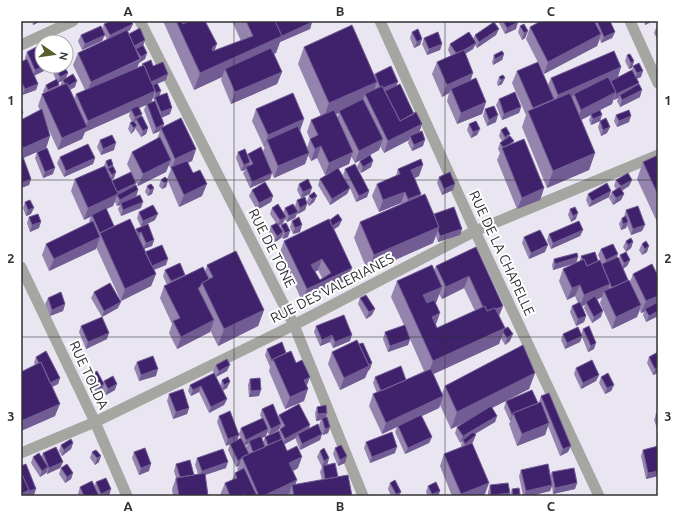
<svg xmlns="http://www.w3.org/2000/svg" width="679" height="517" viewBox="0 0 679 517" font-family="Ubuntu,sans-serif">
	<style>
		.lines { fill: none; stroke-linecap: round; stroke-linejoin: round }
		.minor { stroke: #a5a6a2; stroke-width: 11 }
		.wall { fill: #9484ae; fill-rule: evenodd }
		.shaded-wall { fill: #725c94 }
		.building { fill: #3f216c; stroke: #725c94; fill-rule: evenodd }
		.grid { fill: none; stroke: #323135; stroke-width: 1; stroke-opacity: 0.55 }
		.labels { text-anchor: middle; stroke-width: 4; stroke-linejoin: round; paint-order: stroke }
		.street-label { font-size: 14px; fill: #323135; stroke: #fff }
		.neatline { fill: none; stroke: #323135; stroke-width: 1.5 }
		.grid-label { font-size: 13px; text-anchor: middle; font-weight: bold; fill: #323135 }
	</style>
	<rect width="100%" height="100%" fill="#e9e6f1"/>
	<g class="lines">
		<!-- minor -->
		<path class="minor" d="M140,21l154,304 69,171
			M380,21l95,210 124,265
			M630,21l28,62
			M21,45l52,-24
			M21,267l74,155 32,74
			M21,453l74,-31 199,-97 181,-94 183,-76"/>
	</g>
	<!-- wall -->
	<path class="wall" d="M32,21h9l-8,4z
		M163,21h42l10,30 26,-10 -9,-20h43l1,2 36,-1 -2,7 -30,13 -4,11 -2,1 8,18 -5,12 -46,20 -10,-24 1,-3 -28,13z
		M498,21h20v1l-2,7 -11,5z
		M541,21h69l5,11 -3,6 -11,5 -1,-4 -3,7 -53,28 -18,-35 4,-12z
		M644,21h9l-8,4z
		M658,23v18l-4,-8z
		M104,24l26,6 -2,1 1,3 14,12 4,7 -2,6 -6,4 -2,5 5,-2v-2l11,2 13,14 -9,4 2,12 11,18 -9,4 2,9 33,22 -4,12 -4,1 14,34 -23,11 -11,-26 -2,6 -4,2 -3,-3 2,-6 6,-1 4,-10 -2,-4 -3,7 -28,14 -11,-22 5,-12 25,-13 3,-8 -7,3 -9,-24 2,-5 -7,3 3,6 -1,3 7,11 -2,6 -5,3 -6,-9 -1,3 -3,3 -3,-5 2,-6 2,-1 -3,-6 1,-4 -45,20 -3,7 -24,11 -10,-22 2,8 -4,12 -23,10 8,21 -2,6 -8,3v-68l19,-10 -2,-4 4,-12 2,-1 -1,-2 3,-6 10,-5 -3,-7 2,-6 13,6 -2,5 9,9 -5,3 4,9 2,-5 9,-4 -12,-25 5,-12 29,-13 -2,-5 -23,15 -4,-9 3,-6 21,-5zM62,81l-2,5h-1l-1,-3zM153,98l1,2 1,-1 -1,2 -3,1z
		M520,26l8,5 -3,7 -3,2 -4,-8z
		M412,32l10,7 -2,6 -6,3 -4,-10z
		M475,35h21l-19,13 -2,-3 -2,4 -8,5 8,19 -3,7 16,22 -4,12 -25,10 -10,-23 2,-8 -7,4 -10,-23 5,-12 14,-6 -3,-6 2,-6 23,-5z
		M424,38l18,6 -2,6 -13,5 -5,-11z
		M304,47l70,29 1,-2 23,8 -2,3 18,29 8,10 -3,8 4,14 -11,5 -4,-8 1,-3 -25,13 -4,-7 -1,4 -9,5 1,12 -10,6 -4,-6 3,-6 8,-5 -13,7 -4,-7 -2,8 -11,4 11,19 -6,-12 2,-6 24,22 -2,6 -11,5 -6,-14 -3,6 -17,11 -12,-20 2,-6 14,-9 -9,5 -8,-17 -6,3 -3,-6 -3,9 -31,14 -2,-5 -2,6 -20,9 -7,-15 2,-3 -4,1 -5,-13 2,-6 9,3 1,-1 15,-2 2,-6 -1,1 -12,-26 4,-12 44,22 7,17 3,-9 -3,-7 4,-12 10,-4 -23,-52zM339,113l-2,4 -1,-3z
		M27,52l23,16 -16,8 4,8 -2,6 -14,5 -1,-3v-30l4,-2v-2z
		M504,54l-2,6 -9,5 -1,-3 2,-7z
		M627,55l7,6 -2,7 -3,1 -4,-8z
		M633,66l8,11 -4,2 3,18 -20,10 -3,-6 1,-3 -4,2 -1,-1 -1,5 -17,8 5,9 -9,4 -2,-5 2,-5 -10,5 14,33 -6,17 -42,18 -25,-61 4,-12 -14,-32 5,-12 31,14 3,-7 70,-11 -3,10 14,-7z
		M499,77l3,7 -4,2 -1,-3z
		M499,99l22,8 -2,6 -17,7 -6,-15z
		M485,109l11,13 -9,4 -4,-10z
		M616,115l13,7 -12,5 -3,-6z
		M600,121l7,12 -6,3 -3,-9z
		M469,124l11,5 -3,6 -6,3 -4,-8z
		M501,130l13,11 -1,2 31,45 -4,12 -23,9 -20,-49 3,-7 -2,-4 2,-6 2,-2 -3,-5z
		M100,140l14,10 -13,5 -4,-8z
		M37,152l16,22 -10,4 -8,-20z
		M658,155v69l-21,-45 6,-17z
		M60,157l35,1 -2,6 -29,13 -7,-14z
		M106,161l7,4 -1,2 4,5 -2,6 -3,2 1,1 23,5 3,4 -2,7 5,11 -20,8 -3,-7 2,-4 -3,1 -2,-4 -2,4 -7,3 8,17 21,5 1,-2 5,-2 -4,-9 2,-6 16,8 -10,5 9,15 -2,6 -8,3 1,3 21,13 -12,5 2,4 -5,12 -30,15 -25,-54v2l-47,22 -7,-16 4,-11 44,-21 -1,-2 2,-5 -7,4 -13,-29 4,-12 29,-13z
		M398,169l21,7 -4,2 6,16 -1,2 14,18 28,15 -2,6 -22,7 -2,-6 -3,7 -65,29 -14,-34 6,-16 41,-18v-1l-22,9 -7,-16 5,-12 19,-8z
		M439,177l16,7 -2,6 -11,5 -5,-12z
		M616,180h16l-3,6 -7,5 2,3 -3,6 -8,5 -4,-7 3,-6 4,-3 -2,-3z
		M299,184l11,10 -9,4 -4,-8z
		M147,186l7,2 -2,6 -4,2 -3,-4z
		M252,190l21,6 -2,6 -14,8 -8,-14z
		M611,191l-2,6 -20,10 -3,-7 2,-6z
		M309,196l5,6 -5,4 -2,-3v1l-2,6 -7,4 -1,-1 -2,5 -8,4 -2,-3 -2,4 -4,3 1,2 1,-3 7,12 -5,2 -1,-2 -1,1 -7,5 -5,-11 2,-6 5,-3 -6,-9 2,-6 11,5 2,-5 10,-2 2,-6 10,2z
		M25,202l6,12 -5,2 -3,-8z
		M570,209l6,10 -5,3 -3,-7z
		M626,210l16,21 -11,4 -4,-10 -1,3 -5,2 -2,-6 3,-6 2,-1z
		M29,217l10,11 -9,4 -3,-9z
		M330,220l9,6 -5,3 18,39 -5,12 -45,21 -22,-49 4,-11zM318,270l4,8 -2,2 -5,-8z
		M292,221l8,11 -7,2 -3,-7z
		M583,230l-3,6 -29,13 -4,-9 2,-6z
		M524,237l21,15 -16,7 -7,-16z
		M626,241l7,1 -2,6 -5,4 -3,-5z
		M642,244l5,8 -5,3 -3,-5z
		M476,247l27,59 -4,10 5,13 6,12 -5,4 -4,-7 -2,6 -66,30 9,20 3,-8 90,-13 -6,16 -37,19 5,8 -2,6 -20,12 -2,8 -1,1 13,51 -4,2h-29l-12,-30 4,-12 17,-7v-1l1,-5 -2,2 -5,-10 2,-6 6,-4 -12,6 -11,-24 -1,3 -17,8 10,21 -3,6 -24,11 -10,-22 2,-5 -15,7 -13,-28 4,-12 4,-1 -4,-10 2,-6 31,3 18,-9 -14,-32 -2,6 -20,7 -5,-13 2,-7 19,-7 -13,-28 6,-16 37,-11 2,-4zM464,288l11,23 -38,17 -1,-3v-22l3,-9 3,5z
		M601,249l18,10 1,-4 10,5 -3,6 -4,3 5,11 2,2 3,-8 25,42 -12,6 -3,-7 1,-3 -3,1 -1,-3 -3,7 -25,12 -12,-26 2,-6 -5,3 4,17 -9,6 -8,-15 1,-3 -3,1 4,10 -2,6 -8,4 -6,-14 2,-6 6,-3 -3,-7 -8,4 -8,-19 4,-12 10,-5 -20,6 -1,-5 2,-6 24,-2 -2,6 4,-2 1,-5 17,5 4,3 -4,-9z
		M207,265l57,45 -6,16 -40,20 -8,-16v2l-33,17 -8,-16 3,-9 -12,-26 4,-12 3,-1 -4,-9 2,-6 20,6 20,-4z
		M94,292l24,16 -16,9 5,22 -21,10 -7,-17 2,-6 21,-9 -11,-19z
		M48,298l17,6 -2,7 -13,5 -5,-12z
		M360,298l12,17 -6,4 -8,-15z
		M316,326l34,15 -17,7 -3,-6 -10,4 -6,-14z
		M583,329l11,20 -6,3 -6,-15 -2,5 -15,7 -4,-9 2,-6 18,1z
		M359,344l13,19 -2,6 -2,2 -3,7 -25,12 -12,-26 4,-12z
		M267,349l19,4 24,24 -3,8 -3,16 -19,8 -16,-38 1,-4 -5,-12z
		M36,357l24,21 -2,6 -6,3 3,29 -34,15v-59l14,-7 -1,-2z
		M649,357l9,16 -5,2 -6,-12z
		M137,362l19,14 -17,5 -5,-13z
		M216,365l11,6 -11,6 -3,-6z
		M576,368l23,7 -3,6 -15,8 -7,-15z
		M92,374l11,8 1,-1 11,9 -9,5 -4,-7v2l-6,3 -6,-13z
		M601,377l13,8 -3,6 -6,3 -6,-11z
		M250,379l9,17 -10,1 -1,-12z
		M222,380l5,8 -5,3 5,8 -3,6 -15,8 -10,-21 -8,4 -3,-5 2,-6 30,1z
		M169,394l20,14 -2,6 -14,5 -6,-18z
		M541,396l27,56 -8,4 -12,-30 -3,9 -28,11 -8,-22 2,-4 -1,1 -6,-13 2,-7 32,2 1,-1z
		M317,407l10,6 -1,4 4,10 -2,6 -5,2 -1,-1 -2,6 -20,10 -4,-10v-2l-12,6 3,7 11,17 -5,3 3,14 26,-5 -2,-8 2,-5 -5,-10 3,-6 9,7 -2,7 -2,1 13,11 14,19h-64l1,-2 -5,2h-63l-1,-1 5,-12 7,-3 3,-7 3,-2 -1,-2 2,-3 -3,1 -8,-17 2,-6 -4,2 -9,-24 2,-6 20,18 2,-6 21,-9 -2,-4 2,-6 16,8 1,-2 30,13 13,5 -3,-8 2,-5 -5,1 -1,-8zM280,427l1,1 -2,3 -14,6 -2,5 -1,-4 4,-2 1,-4 2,3 10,-5zM239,435l2,3 -4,2zM248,444l-2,3 3,7 -4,-9z
		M658,413v18l-4,-11 2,-6z
		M366,442l29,11 -25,10 -6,-15z
		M73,443l-2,6 -9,7 -3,-5 2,-6z
		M658,446v30l-12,3 -5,-23 2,-6z
		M335,448l12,8 -2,7 -7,3 -5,-12z
		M96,450l3,12 -4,3 -5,-7 2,-6z
		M134,452l15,19 -10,4 -7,-17z
		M43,453l20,9 -3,6 -13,6 -1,-2v1l-6,4 -9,-14 2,-6h8z
		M197,458l29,10 -21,7 3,21h-35l-1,-7 4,-11 -2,-7 2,-7 18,11 4,-1 -3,-9z
		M61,468l12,5 -2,6 -6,4 -6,-9z
		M521,470l29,7 2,-5 25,11 -2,6 -22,5 -1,-7 -2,4 -20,5h-7l-4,-20z
		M96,482l15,7 -2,6 -2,1h-28l-1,-2 2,-7h14z
		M390,483l9,13h-8l-3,-7z
		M490,485l20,8 -1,3h-21v-4z
		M428,486l12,5 -2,5h-10l-2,-4z
		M512,489l8,5 -1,2h-9z"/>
	<!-- shaded-wall -->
	<path class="shaded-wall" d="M35,21h6l-8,4z
		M181,21h16l-15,13z
		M647,21h6l-8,4z
		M312,22l-2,7 -30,13 -4,11 -48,22 -3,-6 -3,8 -28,13 6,-17z
		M518,22l-2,7 -11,5 2,-6z
		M133,24l-3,6 -22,11 2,-6z
		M499,29l-3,6 -19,13 2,-6z
		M528,31l-3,7 -3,2 2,-7z
		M615,32l-3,6 -11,5 3,-6z
		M601,34l-4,12 -53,28 4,-12z
		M105,35l-3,6 -20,9 3,-6z
		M422,39l-2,6 -6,3 3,-6z
		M145,40l-2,6 -11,6 2,-6z
		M476,43l-3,6 -19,12 3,-6z
		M217,44l-6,16 1,-12z
		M442,44l-2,6 -13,5 2,-6z
		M147,53l-2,6 -6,4 -3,8 -49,23 4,-12 49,-22 1,-3z
		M504,54l-2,6 -9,5 2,-6z
		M634,61l-2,7 -3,1 2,-6z
		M44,66h7l-1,2 -17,8 2,-6z
		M621,67l-4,12 -43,15 -2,4 -19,8 5,-11z
		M643,71l-2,6 -6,2 2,-6z
		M282,72l-5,12 -46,20 4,-12z
		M68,73l-3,6 -2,1 -1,1 -4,2 2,-6z
		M473,73l-4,12 -18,4 -2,4 -7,4 5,-12z
		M168,74l-2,6 -14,6 -1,-4z
		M505,78l-3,6 -4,2 3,-6z
		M77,81l-2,6 -11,6 2,-6z
		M377,82l-6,16 -6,-4 -3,8 -23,9v2l-16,7 6,-17z
		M398,82l-3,6 -9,4 -5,-3z
		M639,83l-3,6 -16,6 -2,3 -4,2 2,-6z
		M38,84l-2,6 -14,5 3,-6z
		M642,90l-2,7 -20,10 2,-7z
		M155,91l-4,12 -19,8 -1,-2 -1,3 -45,20 -3,7 -24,11 4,-12 23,-10 3,-7z
		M161,91l-2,6h-4v2l-1,1 2,-7z
		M616,92l-4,12 -35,18 4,-12z
		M486,102l-4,12 -25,10 4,-11z
		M521,107l-2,6 -17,7 2,-6z
		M172,108l-2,6 -11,5 2,-7z
		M142,114l-3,6 -3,-1 -1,3 -2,1 2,-6z
		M498,115l-2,7 -9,4 2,-6z
		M602,115l-2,6 -9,4 2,-6z
		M631,116l-2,6 -12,5 2,-6z
		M304,119l-4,12 -31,13 -2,-4 -2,6 -1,1 4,-12z
		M164,124l-2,6 -1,-2 -1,3 -7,3 3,-6z
		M422,124l-4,12h-8l-1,4 -25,13 4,-12z
		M137,125l-3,6 -3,3 3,-6z
		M610,127l-3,6 -6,3 2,-6z
		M148,128l-2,6 -5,3 2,-6z
		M480,129l-3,6 -6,3 2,-6z
		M510,134l-2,6 -5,3 2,-6z
		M50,136l-4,12 -25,11v-4l2,-7z
		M383,139l-4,11 -24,13 4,-12z
		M425,140l-2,6 -11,5 2,-6z
		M116,143l-2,7 -13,5 2,-6z
		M321,146l-4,12 -6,3 4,-12z
		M196,149l-4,12 -20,9v-2l3,-9z
		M353,152l-4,12 -24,11 4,-12z
		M309,153l-4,11 -31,14 4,-12z
		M595,153l-6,17 -42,18 6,-17z
		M95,158l-2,6 -29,13 2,-6z
		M171,160l-5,12 -28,14 5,-12z
		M373,161l-2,6 -10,6 2,-6z
		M250,162l-2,6 -2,-1 -1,3 -4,1 3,-6z
		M113,165l-2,6 -3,-2 -1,3 -1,1 2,-6z
		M423,165l-4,11 -12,5 4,-11z
		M55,168l-2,6 -10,4 2,-6z
		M116,172l-2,6 -4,3 2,-6z
		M272,173l-2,6 -20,9 2,-6z
		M31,179l-2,6 -8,3v-5z
		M168,180l-2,7 -4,2 3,-6z
		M632,180l-3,6 -10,6 2,-6z
		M136,183l-2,6 -17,6 -4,11 -29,14 4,-12 27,-15z
		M207,184l-5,12 -23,11 5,-12z
		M455,184l-2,6 -11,5 2,-6z
		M154,188l-2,6 -4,2 2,-6z
		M312,188l-2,6 -9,4 2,-6z
		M350,188l-3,6 -17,11 2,-6z
		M544,188l-4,12 -23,9 5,-11z
		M138,190l-2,7 -15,6 -1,2 -3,1 3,-6z
		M369,191l-2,6 -11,5 3,-6z
		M611,191l-2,6 -20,10 3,-6z
		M405,192l-4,11 -22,9 4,-12z
		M421,194l-4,11 -13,6 4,-12z
		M624,194l-3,6 -8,5 3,-7z
		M273,196l-2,6 -14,8 2,-7z
		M317,196l-3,6 -5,4 3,-7z
		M143,202l-2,6 -20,8 2,-6z
		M307,204l-2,6 -7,4 2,-6z
		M34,208l-3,6 -5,2 2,-6z
		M298,212l-3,6 -8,4 2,-6z
		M578,213l-2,6 -5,3 2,-6z
		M158,214l-3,6 -14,7 2,-6z
		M286,217l-3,6 -5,3 2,-6z
		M342,220l-3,6 -9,6 2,-6z
		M41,222l-2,6 -9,4 2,-7z
		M628,222l-2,6 -5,2 2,-6z
		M302,225l-2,7 -7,2 2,-6z
		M645,225l-3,6 -11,4 2,-6z
		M439,227l-6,16 -65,29 6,-17z
		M462,229l-2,6 -22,7 2,-6z
		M583,230l-3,6 -29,13 2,-6z
		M290,231l-2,6 -5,2 2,-6z
		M141,232l-2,6 -4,2 3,-7z
		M283,232l-2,6 -7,5 3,-7z
		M100,237l-4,12 -47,22 5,-12z
		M154,240l-2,6 -9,3 3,-6z
		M633,242l-2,6 -5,4 2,-7z
		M548,245l-3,7 -16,7 2,-6z
		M649,246l-2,6 -5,3 3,-6z
		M618,254l-3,7 -11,5 2,-6z
		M578,257l-2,6 -23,7 2,-6z
		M168,259l-2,6 -18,7 3,-6z
		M322,259l-4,11 -11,7 4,-12z
		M630,260l-3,6 -5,3 2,-6z
		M352,268l-5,12 -45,21 5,-12z
		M156,274l-5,12 -30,15 4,-12z
		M185,275l-2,6 -15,6 3,-6z
		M469,276l-5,12 -22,11 4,-12z
		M610,284l-4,11 -2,-4 -2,6 -15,7 -1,-2 -1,3 -5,2 4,-12z
		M580,285l-5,11 -8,4 5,-12z
		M442,287l-6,16 -19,9 6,-17z
		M658,296v10l-13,3 -1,3 -3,1 5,-12z
		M121,302l-3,6 -16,9 2,-6z
		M65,304l-2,7 -13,5 2,-6z
		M641,305l-4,12 -25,12 4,-12z
		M503,306l-5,12 -12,-4z
		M375,309l-3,6 -6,4 3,-7z
		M264,310l-6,16 -40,20 6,-17z
		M603,311l-2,6 -9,6 2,-6z
		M658,311v5l-12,6 3,-6z
		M440,313l-6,17 -2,-13z
		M586,316l-2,6 -8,4 2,-7z
		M214,320l-4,12 -33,17 4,-12z
		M505,328l-6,16 -72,33 6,-16z
		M109,333l-2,6 -21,10 2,-7z
		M513,334l-3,7 -5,4 2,-7z
		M332,335l-2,7 -10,4 2,-6z
		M352,335l-2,6 -17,7 2,-6z
		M582,336l-2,6 -15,7 2,-6z
		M410,339l-2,6 -20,7 2,-6z
		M596,343l-2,6 -6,3 3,-6z
		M372,363l-2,6 -2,2 -3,7 -25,12 4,-12z
		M230,365l-3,6 -11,6 3,-6z
		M658,367v6l-5,2 2,-6z
		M158,369l-2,7 -17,5 2,-6z
		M535,373l-6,16 -78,40 6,-17z
		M599,375l-3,6 -15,8 2,-6z
		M310,377l-5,12 -1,-9z
		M60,378l-2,6 -10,5 2,-6z
		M230,382l-3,6 -5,3 2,-6z
		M104,384l-2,6 -6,3 3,-6z
		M117,384l-2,6 -9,5 2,-6z
		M614,385l-3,6 -6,3 2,-6z
		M201,386l-2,6 -8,4 2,-6z
		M308,389l-4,12 -19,8 5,-12z
		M261,390l-2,6 -10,1 2,-6z
		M443,396l-4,12 -41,19v-1l-1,1 -15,7 4,-11z
		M227,399l-3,6 -15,8 2,-6z
		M60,404l-5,12 -34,15v-10z
		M189,408l-2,6 -14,5 3,-7z
		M327,413l-2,6 -3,-1 -1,2 -5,1 2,-7z
		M513,414l-2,6 -1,1 2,-6z
		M497,416l-2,6 -32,19v-1l-3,3 3,-7z
		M549,423l-4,12 -28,11 5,-12z
		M281,424l-2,6 -10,5 2,-6z
		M310,425l-2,7 -10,2 -2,4 -13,7 2,-6z
		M330,427l-2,6 -5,2 2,-6z
		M268,429l-2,7 -16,7 -1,-2 -1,3 -4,2 2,-6z
		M322,434l-2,6 -20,10 2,-6z
		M239,435l-2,6 -11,5 2,-7z
		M476,435l-3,7 -10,8 2,-6z
		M432,437l-3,6 -24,11 3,-6z
		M73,443l-2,6 -9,7 2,-6z
		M571,446l-3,6 -8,4 3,-7z
		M397,447l-2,6 -25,10 2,-6z
		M101,456l-2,6 -4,3 2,-7z
		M347,456l-2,7 -7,3 2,-6z
		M302,457l-4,11 -13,7 4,-12z
		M329,458l-2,7 -5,2 2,-6z
		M241,459l-2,7 -3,1 2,-6z
		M63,462l-3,6 -13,6 2,-6z
		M228,462l-2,6 -27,9 3,-6z
		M151,464l-2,7 -10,4 2,-7z
		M48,467l-2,6 -6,4 2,-6z
		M658,471v5l-12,3 2,-6z
		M73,473l-2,6 -6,4 2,-6z
		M297,480l-4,11 -1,-6 -3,9 -5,2h-21z
		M489,483l-4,11 -4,2h-21l1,-2z
		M577,483l-2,6 -22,5 2,-6z
		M552,485l-2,6 -20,5h-6l2,-5z
		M36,489l-2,6 -3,1h-10v-2l8,-4z
		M111,489l-2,6 -2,1h-7l1,-2z
		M440,491l-2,5h-6v-2z
		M401,492l-2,4h-4l1,-2z
		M510,493l-1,3h-18v-1z
		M520,494l-1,2h-6v-1z"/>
	<!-- building -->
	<path class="building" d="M111,21h20l2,3 -23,11 -6,-11z
		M176,21h5l2,3 7,-3h15l12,23 -5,4 1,3 40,-15 -7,-15h29l7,15 -82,37z
		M280,21h31l1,1 -30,14 -6,-13z
		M503,21h15v1l-11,6z
		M541,21h53l7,13 -53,28 -18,-35z
		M597,21h13l5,11 -11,5z
		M494,22l5,7 -20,13 -4,-7z
		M524,24l4,7 -4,2 -4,-7z
		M352,25l25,57 -48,21 -25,-56z
		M101,26l4,9 -20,9 -4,-9z
		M140,28l5,12 -11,6 -5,-12z
		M418,29l4,10 -5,3 -5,-10z
		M127,30l13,29 -49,23 -13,-29z
		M438,32l4,12 -13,5 -5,-11z
		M469,32l7,11 -12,7 -8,3 -6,-9z
		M42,44v22h2l-9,4 -8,-18z
		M143,45l4,8 -6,4 -5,-8z
		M271,48l11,24 -47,20 -10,-23z
		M464,50l9,23 -26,12 -10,-23z
		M502,51l2,3 -9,5 -1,-4z
		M614,51l7,16 -63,28 -7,-17z
		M630,54l4,7 -3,2 -4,-8z
		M27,59l11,25 -13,5 -4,-8v-19z
		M151,60l2,6 10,-4 5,12 -17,8 -7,-17h-1l-1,-1z
		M538,62l16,37 -21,9 -16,-37z
		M639,63l4,8 -6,2 -4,-7z
		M144,65l11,26 -67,30 -12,-27z
		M58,66h6l4,7 -8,4 -5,-10z
		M391,66l7,16 -15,6 -1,-2 -2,1 -5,-13z
		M632,70l7,13 -23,11 -1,-2h1l-5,-11z
		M73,74l4,7 -9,5 -1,-3 -2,1 -2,-4z
		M503,75l2,3 -4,2 -2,-3z
		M608,77l8,15 -35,18 -7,-16z
		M476,78l10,24 -25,11 -10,-24z
		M57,79l2,6 -11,5 -2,-5z
		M67,83l20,44 -25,11 -20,-44z
		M157,83l4,8 -5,2 -3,-8z
		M400,84l14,30 -14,7 -15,-30z
		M639,84l3,6 -20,10 -2,-5z
		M382,86l18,35 16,-9 6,12 -34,17 -23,-47z
		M515,92l6,15 -17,7 -5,-15z
		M167,93l5,15 -11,4 -6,-15z
		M293,93l11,26 -36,16 -12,-26z
		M570,93l25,60 -42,18 -25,-60z
		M363,99l20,40 -24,12 -20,-40z
		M155,101l9,23 -8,4 -9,-24z
		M138,106l4,8 -7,3 -4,-8z
		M494,106l4,9 -9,5 -4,-11z
		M21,109l2,4 -2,1z
		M42,109l8,27 -27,12 -2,-5v-23z
		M334,110l19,42 -24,11 -8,-17 -6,3 -5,-10 8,-4 -7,-15z
		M600,110l2,5 -9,4 -2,-5z
		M629,110l2,6 -12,5 -3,-6z
		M142,116l6,12 -5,3 -7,-12z
		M181,118l15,31 -21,10 -14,-31z
		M606,118l4,9 -7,3 -3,-9z
		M133,121l4,4 -3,3 -4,-5z
		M476,121l4,8 -7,3 -4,-8z
		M298,126l11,27 -31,13 -11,-26z
		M506,127l4,7 -5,3 -4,-7z
		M422,131l3,9 -11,5 -4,-9z
		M112,135l4,8 -13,6 -3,-9z
		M510,136l4,5 -6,4 -5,2 -3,-4z
		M160,137l11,23 -28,14 -11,-22z
		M524,139l20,49 -22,10 -20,-50z
		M88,144l7,14 -29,13 -6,-14z
		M261,147l11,26 -20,9 -6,-15 7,-3 -5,-10z
		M47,148l8,20 -10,4 -8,-20z
		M245,149l5,13 -6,3 -6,-13z
		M370,155l3,6 -10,6 -3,-6z
		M658,155v40l-15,-33z
		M23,157l8,22 -10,4v-25z
		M111,159l2,6 -5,2 -2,-6z
		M421,159l2,6 -12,5 10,24 -13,5 -3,-7 -22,8 -6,-16 23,-10 -2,-5z
		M187,161l6,12 7,-3 7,14 -23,11 -13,-28z
		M355,164l14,27 -10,5 -14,-27z
		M105,166l13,28 -30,14 -13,-29z
		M113,166l3,6 -4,3 -4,-6z
		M338,168l12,20 -18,11 -12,-20z
		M131,172l5,11 -19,9 -5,-11z
		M450,172l5,12 -11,5 -5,-12z
		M628,173l4,7 -11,6 -5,-6z
		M165,177l3,3 -3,3 -4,-3z
		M308,179l4,9 -9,4 -4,-8z
		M265,182l8,14 -14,7 -7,-13z
		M607,183l4,8 -19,10 -4,-7z
		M151,184l3,4 -4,2 -3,-4z
		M136,185l2,5 -18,10 -3,-5z
		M620,187l4,7 -8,4 -4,-6z
		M314,192l3,4 -5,3 -3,-3z
		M425,194l14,33 -65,28 -14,-33z
		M140,195l3,7 -20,8 -2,-7z
		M305,197l2,7 -7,4 -3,-8z
		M30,200l4,8 -6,2 -3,-8z
		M278,204l8,13 -6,3 -8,-12z
		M293,204l5,8 -9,4 -4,-8z
		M153,205l5,9 -15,7 -4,-9z
		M638,206l7,19 -12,4 -7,-19z
		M454,207l8,22 -22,7 -2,-6 1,-3 -5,-13z
		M575,207l3,6 -5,3 -3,-7z
		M106,208l8,18 -14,7 -8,-18z
		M38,214l3,8 -9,3 -3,-8z
		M338,214l4,6 -10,6 -2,-6z
		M626,216l2,6 -5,2 -1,-6z
		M299,217l3,8 -7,3 -3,-7z
		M130,219l26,55 -31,15 -25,-56z
		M329,219l23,49 -45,21 -23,-48zM322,259l9,14 -11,7 -9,-15z
		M93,221l7,16 -46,22 -8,-15z
		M579,221l4,9 -30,13 -4,-9z
		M277,223l6,9 -6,4 -6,-10z
		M286,223l4,8 -5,2 -4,-8z
		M148,224l6,16 -8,3 -5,-11 -3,1 -2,-4z
		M540,230l8,15 -17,8 -7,-16z
		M631,238l2,4 -5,3 -2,-4z
		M646,241l3,5 -4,3 -3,-5z
		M613,244l5,10 -12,6 -5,-11z
		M162,245l6,14 -16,7 -7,-14z
		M476,247l27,59 -7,3 -1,-1 -8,3 -2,-5 -2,1 -14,-31 -23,11 -10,-21z
		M236,251l28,59 -40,19 -22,-46 11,-6 -6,-12z
		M595,252l3,9 -11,5 -3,-7 -1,1 -2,-4z
		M626,252l4,8 -6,3 -4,-8z
		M577,253l1,4 -23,7 -1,-5z
		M618,257l10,23 -16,8 -10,-24z
		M584,259l3,7 13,-6 10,24 -26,11 -4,-10 -8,3 -9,-19z
		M180,263l5,12 -14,6 -6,-11z
		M652,264l6,12v20l-12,5 -13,-27z
		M432,265l10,22 -19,8 4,8 7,-3 6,13 -8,4 5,11 48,-22 2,5 8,-3 10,20 -72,33 -36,-80z
		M203,267l6,12 -7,4 -2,4 -2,1 16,32 -33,17 -8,-16 7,-3 -16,-32z
		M629,280l12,25 -25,12 -12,-26z
		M110,283l11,19 -17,9 -10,-19z
		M61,292l4,12 -13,6 -4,-12z
		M366,295l9,14 -6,3 -9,-14z
		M595,296l8,15 -9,6 -8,-15z
		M580,302l6,14 -8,3 -6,-13z
		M658,302v9l-9,5 -4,-7z
		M344,315l8,20 -17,7 -3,-7 -10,5 -6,-14z
		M102,317l7,16 -21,9 -7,-16z
		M405,325l5,14 -20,7 -5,-14z
		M589,326l7,17 -5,3 -8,-17z
		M508,327l5,7 -6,4 -4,-6 1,-3z
		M578,327l4,9 -15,7 -4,-9z
		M357,340l12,26 -25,12 -12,-26z
		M282,342l4,11 -13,6 -1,2 -5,-12z
		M363,343l9,20 -3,2 -10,-21z
		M523,345l12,28 -78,39 -12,-26z
		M46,351l14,27 -10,5 -9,-21 -2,1 -3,-6z
		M291,351l5,12 6,-3 8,17 -6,3 4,9 -18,8 -17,-38z
		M658,352v15l-3,2 -6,-12z
		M153,356l5,13 -17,6 -4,-13z
		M227,359l3,6 -11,6 -3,-6z
		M592,360l7,15 -16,8 -7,-15z
		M41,362l19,42 -39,17v-49z
		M401,366l5,14 -25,11 -6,-14z
		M431,369l12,27 -57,27 -13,-29z
		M97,371l7,13 -5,3 -7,-13z
		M214,373l13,26 -16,8 -10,-21 -8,4 -3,-5z
		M608,373l6,12 -7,3 -6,-11z
		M113,376l4,8 -9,5 -4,-8z
		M228,377l2,5 -6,3 -2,-5z
		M260,378l1,12 -10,1 -1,-12z
		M183,389l6,19 -13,4 -7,-18z
		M532,390l6,13 -25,10v1l-1,1 -6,-14z
		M549,393l22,53 -8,3 -22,-53z
		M541,402l8,21 -27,11 -9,-21z
		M273,404l8,20 -10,5 -9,-20z
		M299,404l11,21 -25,14 -5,-10 5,-3 -6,-11z
		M326,405l1,8 -9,1 -1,-7z
		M491,406l6,10 -34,20 -6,-9z
		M230,411l9,24 -11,4 -9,-23z
		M658,413v6l-2,-5z
		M421,415l11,22 -24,11 -10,-22z
		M327,417l3,10 -5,2 -3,-11z
		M263,418l5,11 -22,11 -5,-12z
		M318,424l4,10 -20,10 -4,-10z
		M279,431l3,9v-1l-14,6 -3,-8z
		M392,432l5,15 -25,10 -6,-15z
		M473,432l3,3 -11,9 -2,-4z
		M261,436l4,11 -12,5 -4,-11z
		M241,438l8,16 -7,3 -1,2 -3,2 -8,-17z
		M71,439l2,4 -9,7 -3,-5z
		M282,439l5,12 10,-5 5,11 -13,6 8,17 -34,16h-4l-17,-39z
		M472,443l17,40 -28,11 -17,-40z
		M341,445l6,11 -7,4 -5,-12z
		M658,446v25l-10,2 -5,-23z
		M56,447l7,15 -14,6 -6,-15z
		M145,448l6,16 -10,4 -7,-16z
		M324,448l5,10 -5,3 -4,-10z
		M223,449l5,13 -26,9 -5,-13z
		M96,450l5,6 -4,2 -5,-6z
		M39,453l9,14 -6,4 -9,-14z
		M190,460l4,15 -14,2 -4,-13z
		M335,463l3,14 -13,2 -2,-13z
		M26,464l10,25 -7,2v-1l-8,-18v-6z
		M67,464l6,9 -6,4 -6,-9z
		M548,464l4,21 -26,6 -5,-21z
		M244,468l13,28h-11l-1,-2 -4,2h-11l-5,-13 12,-5 -2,-5z
		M574,468l3,15 -22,5 -3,-16z
		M21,472l8,18 -8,4z
		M205,473l3,23h-29l-3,-18z
		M348,475l4,21h-58l-2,-11z
		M106,478l5,11 -10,5 -5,-12z
		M395,480l6,12 -5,2 -6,-11z
		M92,481l7,15h-15l-4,-9z
		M436,482l4,9 -8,3 -4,-8z
		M508,483l2,10 -19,2 -1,-10z
		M519,488l1,6 -7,1 -1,-6z"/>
	<!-- grid -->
	<path class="grid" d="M234,21v475M445,21v475M21,180h637M21,337h637"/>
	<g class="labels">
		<!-- street labels -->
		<g class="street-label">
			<text transform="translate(272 248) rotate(63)" y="5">RUE DE TONE</text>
			<text transform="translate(502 253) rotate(65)" y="5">RUE DE LA CHAPELLE</text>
			<text transform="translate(332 288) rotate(-27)" y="5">RUE DES VALERIANES</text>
			<text transform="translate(89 375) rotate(65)" y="5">RUE TOLDA</text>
		</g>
	</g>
	<!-- border -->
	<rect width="679" height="517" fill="none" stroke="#ffffff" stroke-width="44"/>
	<!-- north arrow -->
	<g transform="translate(54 54) rotate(103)"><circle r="19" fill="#ffffff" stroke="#adadae"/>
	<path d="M0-3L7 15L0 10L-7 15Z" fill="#575d2b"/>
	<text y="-6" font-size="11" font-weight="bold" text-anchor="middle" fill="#323135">N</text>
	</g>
	<rect x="22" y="22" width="635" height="473" class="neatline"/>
	<g class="grid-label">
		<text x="128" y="16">A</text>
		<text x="340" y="16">B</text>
		<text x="551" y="16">C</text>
		<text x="11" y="105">1</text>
		<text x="668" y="105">1</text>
		<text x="11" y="263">2</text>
		<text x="668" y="263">2</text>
		<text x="11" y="421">3</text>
		<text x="668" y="421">3</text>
		<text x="128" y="511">A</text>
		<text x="340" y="511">B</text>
		<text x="551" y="511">C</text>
	</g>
</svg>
